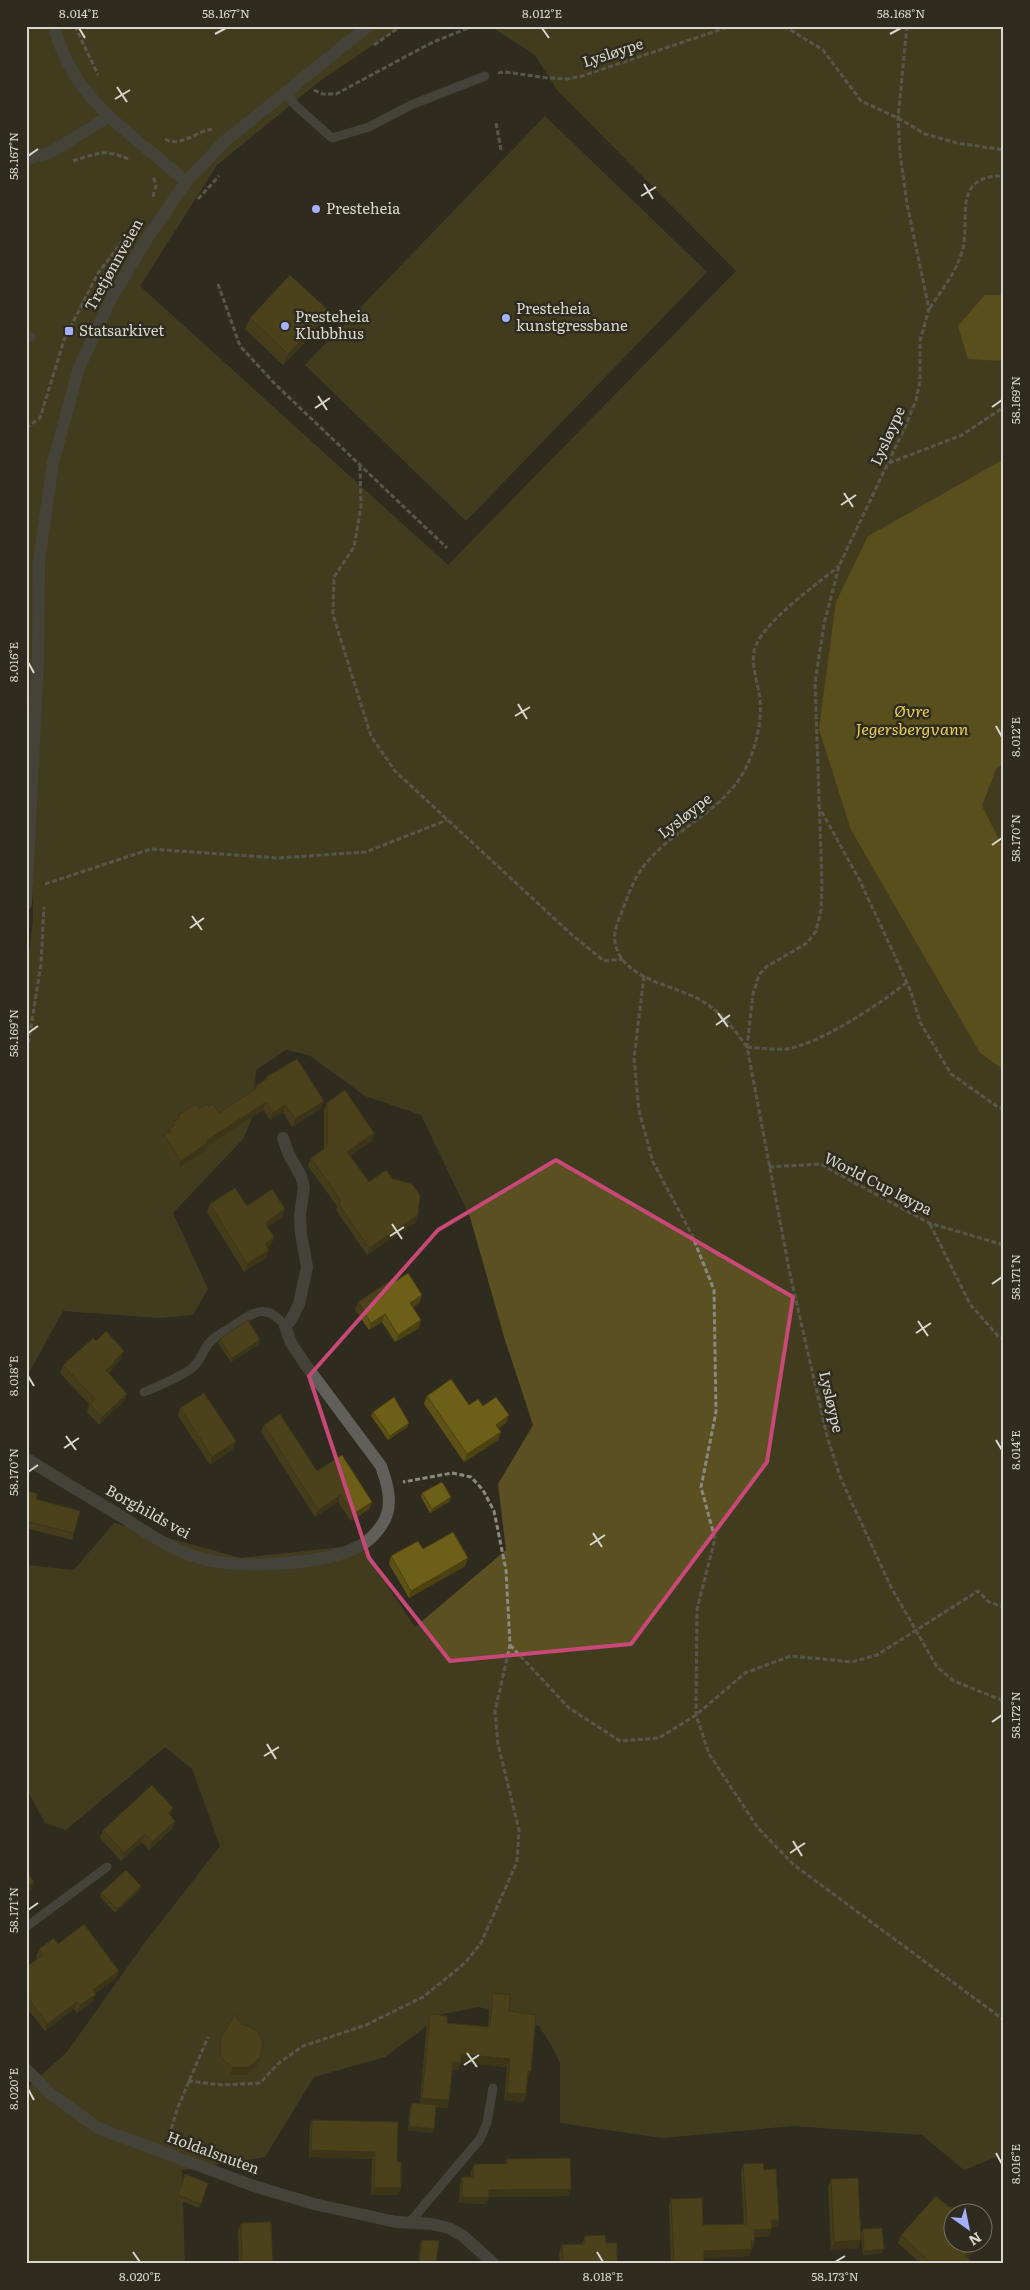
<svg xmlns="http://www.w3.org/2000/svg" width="1030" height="2290" viewBox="0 0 1030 2290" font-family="Literata,serif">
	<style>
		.green { fill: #5a5021 }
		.water { fill: #8d7a1a }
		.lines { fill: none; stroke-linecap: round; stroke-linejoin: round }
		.path { stroke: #8b897f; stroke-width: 3; stroke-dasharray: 5 2.5; stroke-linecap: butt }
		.service { stroke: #605f59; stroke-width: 9 }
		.minor { stroke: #605f59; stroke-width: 12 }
		.tertiary { stroke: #605f59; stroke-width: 12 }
		.wall { fill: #5e5115 }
		.shaded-wall { fill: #4c4211 }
		.building { fill: #6d5e18; stroke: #4c4211 }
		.marked { fill: none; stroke: #c84878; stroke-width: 4; stroke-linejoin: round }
		.ticks { fill: none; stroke: #d8d6ce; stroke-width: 2 }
		.poi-dot { fill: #a6b1fc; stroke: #2f2c1f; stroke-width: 2 }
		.labels { text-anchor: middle; stroke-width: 5; stroke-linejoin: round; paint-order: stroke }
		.street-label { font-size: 15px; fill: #d8d6ce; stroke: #2f2c1f }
		.poi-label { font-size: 15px; fill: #d8d6ce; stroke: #2f2c1f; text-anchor: start }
		.water-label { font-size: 16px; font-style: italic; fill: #e8cf56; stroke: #2f2c1f }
		.neatline { fill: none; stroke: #d8d6ce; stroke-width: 2 }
		.ticks-label { font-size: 12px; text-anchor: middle; fill: #d8d6ce }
	</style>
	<rect width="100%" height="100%" fill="#2f2c1f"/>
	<!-- green -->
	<path class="green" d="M26,26h375l-81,55 -103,84 -77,121 308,279 288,-294 -179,-181 -22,-35 -45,-29h514v269h-19l-17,63 36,3v98l-136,77 -17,294 129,223 24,17v1084l-40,16 -42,-35 -129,-9 -131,12 -102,-15v-60l-7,-15 -14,-22 -29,-13 -32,-6 -35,7 -58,43 -71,20 -49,80 -83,13 3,94h-159v-175l41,-37 76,-107 77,-99 -28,-77 -27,-22 -99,83 -21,-7 -19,-35v-223l48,5 40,-47 127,35 119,-13 55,82 91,-77 -8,-66 35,-59 -28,-85 -35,-123 -49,-102 -56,-19 -56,-41 -23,-5 -30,20 -5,51 -8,18 -70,74 35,76 -15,26 -33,3 -97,-7 -37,67v-398l7,-60v-120l-7,3z
		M545,116l162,156 -241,249 -161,-156z
		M1004,763v86l-22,-43 14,-37z"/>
	<!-- water -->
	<path class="water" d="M985,295h19v66l-36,-2 -10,-33z
		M1004,459v304l-8,6 -14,37 22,43v221l-24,-17 -129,-223 -32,-101 17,-127 32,-66z"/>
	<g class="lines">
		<!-- path -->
		<path class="path" d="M75,26l23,49
			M784,26l39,24 38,51 37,17 27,16 32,9 47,7
			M907,26l-9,92 2,35 7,51 22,105 -9,32v40l-4,19 -10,25 -67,141 -15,58 -9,59 7,200 -1,27 -5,21 -9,12 -41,24 -7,8 -6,19 -6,53 43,227 37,162 14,43 50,108 46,80 17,14 50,20
			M374,45l27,-19
			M498,73l7,-1 43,6 19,1 15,-3 143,-48 20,-2
			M314,90l9,4h13l95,-51 42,-17
			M496,123l5,27
			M165,139c16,9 31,-8 47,-10
			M73,161c27,-9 32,-12 58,-1
			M153,197l3,-12 -3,-9
			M198,199l21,-23
			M218,284l22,62 35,38 172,164
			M930,308c11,-17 24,-33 31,-53 12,-32 -13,-80 43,-79
			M324,314l9,9
			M26,428l14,-10 24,-78 34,-67 25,-32
			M889,463l73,-28 42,-28
			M360,466l1,40 -7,41 -20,30 -1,38 38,121 24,35 176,163 33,27 19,-2
			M818,805l41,74 35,75 17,38 9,30 31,52 47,33 6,2
			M45,884l106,-35 127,9 88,-6 81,-32
			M644,976l-10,82 5,53 14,51 39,73 22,55 2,122 -15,75 14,52 -18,70 -1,106 13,39 49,74 36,37 210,155
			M747,1047c-13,-18 -26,-35 -45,-46 -26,-16 -81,-21 -87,-59 -2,-11 4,-23 8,-33 6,-17 12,-33 24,-47 25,-30 64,-46 88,-77 17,-21 28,-59 25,-86 -2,-18 -12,-39 -3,-56 14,-27 58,-57 82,-77
			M747,1047c13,1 27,3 39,2 34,-5 94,-45 120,-66
			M26,1058l15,-94 3,-57
			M769,1167l51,-3 109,59 75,22
			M930,1224l40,80 28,32 6,3
			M510,1645l59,63 51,33 39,-3 37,-23 49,-42 46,-17 61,6 25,-7 101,-64 11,11 15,5
			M188,2081l34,4 38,-2 19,-20 24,-17 63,-21 57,-28 42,-34 16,-20 36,-81 2,-32 -21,-86 -3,-33 15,-66 -4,-75 -12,-59 -11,-21 -12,-13 -19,-4 -49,9
			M169,2136l9,-29 30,-70"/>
		<!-- service -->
		<path class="service" d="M286,93l10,13 36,32 37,-11 42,-22 74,-29
			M26,337h5
			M144,1392c16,-7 34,-13 48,-24 9,-7 10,-16 17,-25 5,-6 14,-11 21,-15 21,-15 36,-27 55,-2
			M26,1927l81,-60
			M410,2222l70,-83 7,-16 6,-35"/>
		<!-- minor -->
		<path class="minor" d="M54,26c16,61 51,88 97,126 12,9 23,20 35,30
			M26,159l25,-7 57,-35
			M26,1458c32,21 65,40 98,60 25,16 50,34 80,41 38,10 123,6 157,-14 10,-5 23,-20 26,-31 5,-16 -1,-34 -6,-48l-76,-102 -14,-21 -6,-17 6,-6 8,-16 8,-37 -6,-33 -1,-19 4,-28 -3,-11 -12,-21 -6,-17
			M26,2069l25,25 47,34 153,57 63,19 82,18 36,2 17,4 14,8 31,28"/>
		<!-- tertiary -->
		<path class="tertiary" d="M26,904l12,-247 1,-96 14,-99 26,-94 33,-71 36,-60 38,-55 38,-40 144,-116"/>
	</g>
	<!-- wall -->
	<path class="wall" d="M329,311l-5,12 -41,42 -38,-36 5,-11z
		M266,1077l55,31 -29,19 -9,-15 -13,8 -7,-10 -57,37 -1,4 -27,17 -17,-25 3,-8 3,-2 2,-4 2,-2 2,-5 3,-2 2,-5 31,-8 10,6 35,-23 2,-4 8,-6z
		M327,1103l45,38 -22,14 19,27 49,33 -3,8 -48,32 -31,-45 1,-4 -29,-40 3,-8 13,-9v-39z
		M210,1204l37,2 35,11 -15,10 7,10 -3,8 -4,3 -1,10 -22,14 -37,-60z
		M396,1281l24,21 -7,5 6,21 -24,14 -13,-20 -13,8 -14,-20 3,-8z
		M220,1339l39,5 -28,18 -13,-19z
		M96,1341l25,18 -7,7 -2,4 -4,3 16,28 -25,24 -12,-13 2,-8 -29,-31 3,-8z
		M427,1396l42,9 14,1 23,17 -8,6 3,3 -3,8 -34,22 -40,-58z
		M180,1408l56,33 -3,8 -23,16 -32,-49z
		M373,1412l36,11 -2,4 -19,13 -17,-24z
		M264,1425l53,46 55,31 -3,7 -18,12 -13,-19 -23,15 -54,-85z
		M26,1490l48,43 -2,7 -46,-12z
		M422,1493l28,8 -20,12 -9,-16z
		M423,1549l45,9 -3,8 -56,32 -20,-34 2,-8z
		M173,1808l-3,8 5,5 -3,8 -23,21 -7,-8 -21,19 -21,-23 3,-8z
		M140,1890l-25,23 -15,-16 1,-4z
		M58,1944l61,27 -3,7 -21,16 -2,7 -16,12 -3,-4 -29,22 -19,-24v-40l11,-8 -1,-2 3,-8z
		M493,1993l16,18 19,68h-1l-1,15 -3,8 -19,-2 3,-33 -46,-5 -3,8h-6l-5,38 -11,-1 -2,22 -2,4 -24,-3 2,-23 2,-4 8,1 7,-83 3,-7 17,9 41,4 2,-26z
		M221,2038l36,28 -11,9h-16l-7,-5 -6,-8 1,-16z
		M312,2120l85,42 4,26 -3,7h-27l1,-36 -63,-2 1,-31z
		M507,2159l64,30 -3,7 -79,1 -3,7 -27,-1 1,-19 2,-7h9v-6l3,-7h31z
		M743,2164l21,6 15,50 -2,7h-5l-3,9 -14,1 -3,11 -3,8 -45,2v6h-33l-2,-58 2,-7 32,26 41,-1 -3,-52z
		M185,2174l23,9 -9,25 -23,-9z
		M831,2179l27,69 -27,2 -3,-63z
		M241,2223l32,41h-34l-1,-33z
		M863,2229l19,24 -19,2 -2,-22z
		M901,2235l51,7h28l-1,3 -11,13 6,6h-53l-23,-21z
		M585,2236l21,7 11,21h-57l-1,-11 3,-8 20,-1z
		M422,2240l14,24h-18l2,-20z"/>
	<!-- shaded-wall -->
	<path class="shaded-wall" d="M329,311l-5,12 -41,42 5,-11z
		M324,1101l-3,7 -29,19 3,-8z
		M266,1102l-3,8 -57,37 -1,4 -27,17 3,-7 25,-20z
		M285,1105l-2,7 -13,8 3,-7z
		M374,1133l-2,8 -27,18 2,-7z
		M285,1209l-3,8 -20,13 3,-7z
		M418,1215l-3,8 -48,32 2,-7z
		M274,1237l-3,8 -9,6 3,-7z
		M269,1250l-3,8 -22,14 3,-8z
		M422,1295l-2,7 -13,8 3,-7z
		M385,1314l-3,8 -13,8 2,-7z
		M421,1320l-2,8 -24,14 3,-7z
		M260,1340l-1,4 -28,18 1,-4z
		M124,1351l-3,8 -7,7 -2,4 -9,8 3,-8 8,-9z
		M127,1394l-3,7 -25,24 3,-8z
		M509,1415l-3,8 -13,10 3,-8z
		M409,1423l-2,4 -19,13 2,-4z
		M501,1432l-3,8 -34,22 3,-8z
		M236,1441l-3,8 -23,16 2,-8z
		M341,1495l-3,7 -23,15 3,-7z
		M451,1497l-1,4 -20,12 2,-4z
		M372,1502l-3,7 -18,12 2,-7z
		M468,1558l-3,8 -56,32 2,-7z
		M173,1808l-3,8 -2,-3z
		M175,1821l-3,8 -23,21 3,-8z
		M145,1834l-3,8 -21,19 3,-8z
		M34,1882l-3,8 -5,3v-6z
		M141,1886l-1,4 -25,23 2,-4z
		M119,1971l-3,7 -21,16 -2,7 -16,12 3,-8 13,-15z
		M77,2002l-3,7 -29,22 2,-7z
		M461,2054l49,5 -3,8 -48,-5z
		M260,2058l-3,8 -11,9h-16l3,-8z
		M453,2062l8,1 -3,7h-8z
		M528,2071h3l-3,8 -3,-1z
		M507,2093l19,1 -3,8 -19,-2z
		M422,2098l27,2 -2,8 -28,-3z
		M409,2126l25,3 -2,4 -24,-3z
		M311,2150l64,2 -3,7 -63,-2z
		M374,2188h27l-3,7h-27z
		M571,2189l-3,7 -82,1 3,-7z
		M462,2197h27l-3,7 -27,-1z
		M771,2220h8l-2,7h-8z
		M772,2229l-3,7 -18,1 3,-7z
		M861,2240l-3,8 -27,2 3,-8z
		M751,2241h4l-3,7 -4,1z
		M977,2242h3l-1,3 -16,19 2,-8z
		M752,2249l-3,7 -48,2 3,-7z
		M884,2249l-2,4 -19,2 1,-4z
		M704,2262v2h-30v-1z"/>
	<!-- building -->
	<path class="building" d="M290,275l39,36 -41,43 -38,-36z
		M297,1059l27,42 -29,18 -10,-14 -12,8 -7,-11 -60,39 1,2 -26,18 -17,-26 7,-4 -2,-2 6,-4 -2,-3 7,-4 -2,-3 18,-11 3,5 9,-5 1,3 4,-3 6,9 38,-25 -1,-2 11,-7 -1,-2z
		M345,1090l29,43 -27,19 22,30 17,-12 7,9 19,5 8,11 -2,20 -49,33 -31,-45 3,-2 -30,-43 16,-11v-44z
		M235,1188l12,18 25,-17 13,20 -20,14 9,14 -9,7 4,6 -22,14 -37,-60z
		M408,1273l14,22 -12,8 11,17 -23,15 -13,-21 -14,9 -13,-21 36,-24 2,3z
		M248,1320l12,20 -28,18 -12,-19z
		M106,1331l18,20 -10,10 1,1 -9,8 21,24 -25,23 -12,-13 5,-5 -32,-34 30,-27 3,3z
		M451,1379l18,26 9,-6 5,7 13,-9 13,18 -13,10 5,7 -34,22 -40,-58z
		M204,1393l32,48 -24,16 -32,-49z
		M394,1397l15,26 -19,13 -17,-24z
		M280,1414l37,57 25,-16 30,47 -19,12 -12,-19 -23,15 -54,-85z
		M442,1482l9,15 -19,12 -10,-16z
		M26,1490l11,4 -1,5 44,12 -6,22 -48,-12z
		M453,1532l15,26 -57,33 -20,-35 27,-15 5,8z
		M152,1785l21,23 -5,5 7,8 -23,21 -7,-8 -21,19 -21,-23z
		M26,1870l8,12 -8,5z
		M126,1870l15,16 -24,23 -16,-16z
		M84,1924l35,47 -26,19 3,4 -16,11 -3,-3 -30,22 -21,-29v-28l17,-12 -4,-6 15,-11 4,6z
		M493,1993l17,2 -1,16 27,4 -5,56h-3l-2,23 -19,-1 3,-34 -49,-5v9l-8,-1 -4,38 -27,-2 8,-84 17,2v7l43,4z
		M235,2014l6,10 10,3 8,6 4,10 -3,15 -11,9h-16l-8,-5 -5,-8 1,-16z
		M412,2103l24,2 -2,24 -25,-3z
		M312,2120l86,2 -1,40h4v26h-27l1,-36 -64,-2z
		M570,2158l1,31 -82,1v7h-27v-20h11l1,-13h33v-5z
		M763,2163l1,7 12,-1 3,51h-8l1,9 -18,1 1,11h-4l1,8 -48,2v11l-30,1 -3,-64 31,-1 1,27 44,-1 -4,-60z
		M185,2174l23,9 -7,21 -23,-9z
		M858,2178l3,62 -27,2 -3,-63z
		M936,2196l13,11h10l6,5h-13v30h25l-12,14 9,8h-42l-31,-29z
		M271,2222l2,42h-31l-1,-41z
		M882,2228l2,21 -20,2 -1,-22z
		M605,2235l1,8h11v21h-54l-1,-19 23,-1v-8z
		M422,2240l17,1 -3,23h-17z"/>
	<!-- marked area -->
	<path d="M0 0H1030V2290H0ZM556,1160l237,137 -26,165 -136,182 -181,17 -81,-103 -60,-182 129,-146z" fill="#2f2c1f" fill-opacity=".55" fill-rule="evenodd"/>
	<path class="marked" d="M556,1160l237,137 -26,165 -136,182 -181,17 -81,-103 -60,-182 129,-146z"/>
	<!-- ticks -->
	<path class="ticks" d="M79,28l6,10M542,28l7,10M215,34l11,-6M890,34l11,-6M117,87l10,15M115,99l15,-9M28,156l10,-7M644,184l9,15M641,196l15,-9M318,396l9,14M992,407l10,-7M315,408l15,-10M844,493l9,14M841,505l15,-10M28,662l6,11M518,704l9,15M515,716l15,-9M996,726l6,11M992,845l10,-7M192,916l10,14M190,928l14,-10M718,1013l10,14M716,1025l14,-10M28,1033l10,-7M392,1224l10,15M390,1236l14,-9M992,1284l10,-7M918,1321l10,15M916,1333l15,-10M28,1376l6,10M66,1436l10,14M996,1440l6,10M64,1448l15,-10M28,1472l10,-7M593,1533l9,14M590,1545l15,-10M992,1722l10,-7M267,1744l9,15M264,1756l15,-9M793,1841l9,15M790,1853l15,-10M28,1910l10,-7M467,2053l10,14M464,2065l15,-10M28,2089l6,11M996,2153l6,11M133,2252l7,10M597,2252l6,10M835,2262l10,-6"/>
	<!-- markers -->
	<g class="poi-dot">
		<circle cx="316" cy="209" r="5"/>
		<circle cx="506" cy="318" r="5"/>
		<circle cx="285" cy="326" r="5"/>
		<rect x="64" y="326" width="10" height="10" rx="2.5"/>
	</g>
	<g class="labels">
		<!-- street labels -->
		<g class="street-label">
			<text transform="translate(613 53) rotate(-18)" y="5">Lysløype</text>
			<text transform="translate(114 265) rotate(-61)" y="5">Tretjønnveien</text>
			<text transform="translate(888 436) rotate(-66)" y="5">Lysløype</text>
			<text transform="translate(685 816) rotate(-38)" y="5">Lysløype</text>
			<text transform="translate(878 1184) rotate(27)" y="5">World Cup løypa</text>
			<text transform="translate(831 1402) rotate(77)" y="5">Lysløype</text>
			<text transform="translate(148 1512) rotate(29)" y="5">Borghilds vei</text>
			<text transform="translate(213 2153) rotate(20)" y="5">Holdalsnuten</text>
		</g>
		<!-- poi labels -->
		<g class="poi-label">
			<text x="326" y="214">Presteheia</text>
			<text x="516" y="314">Presteheia<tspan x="516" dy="17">kunstgressbane</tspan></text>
			<text x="295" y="322">Presteheia<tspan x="295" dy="17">Klubbhus</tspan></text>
			<text x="79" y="336">Statsarkivet</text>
		</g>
		<!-- water labels -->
		<g class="water-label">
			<text x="912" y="717">Øvre<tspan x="912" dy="18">Jegersbergvann</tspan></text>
		</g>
	</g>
	<!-- border -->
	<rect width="1030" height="2290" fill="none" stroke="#2f2c1f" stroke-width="55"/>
	<!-- north arrow -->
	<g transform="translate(968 2228) rotate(147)"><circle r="24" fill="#2f2c1f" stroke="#737065"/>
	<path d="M0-4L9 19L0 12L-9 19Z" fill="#a6b1fc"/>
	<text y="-8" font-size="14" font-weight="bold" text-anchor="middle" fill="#d8d6ce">N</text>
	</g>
	<rect x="28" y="28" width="974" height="2234" class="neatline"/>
	<g class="ticks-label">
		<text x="79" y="18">8.014°E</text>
		<text x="226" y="18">58.167°N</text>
		<text x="542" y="18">8.012°E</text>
		<text x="901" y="18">58.168°N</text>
		<text transform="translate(14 156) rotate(-90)" y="4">58.167°N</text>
		<text transform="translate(1016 400) rotate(-90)" y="4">58.169°N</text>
		<text transform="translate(14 662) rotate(-90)" y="4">8.016°E</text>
		<text transform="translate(1016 737) rotate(-90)" y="4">8.012°E</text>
		<text transform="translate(1016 838) rotate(-90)" y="4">58.170°N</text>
		<text transform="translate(14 1033) rotate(-90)" y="4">58.169°N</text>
		<text transform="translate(1016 1277) rotate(-90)" y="4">58.171°N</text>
		<text transform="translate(14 1376) rotate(-90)" y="4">8.018°E</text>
		<text transform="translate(1016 1450) rotate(-90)" y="4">8.014°E</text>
		<text transform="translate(14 1472) rotate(-90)" y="4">58.170°N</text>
		<text transform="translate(1016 1715) rotate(-90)" y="4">58.172°N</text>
		<text transform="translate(14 1910) rotate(-90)" y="4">58.171°N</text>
		<text transform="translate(14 2089) rotate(-90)" y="4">8.020°E</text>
		<text transform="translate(1016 2164) rotate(-90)" y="4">8.016°E</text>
		<text x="140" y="2281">8.020°E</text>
		<text x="603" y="2281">8.018°E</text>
		<text x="835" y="2281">58.173°N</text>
	</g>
</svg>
